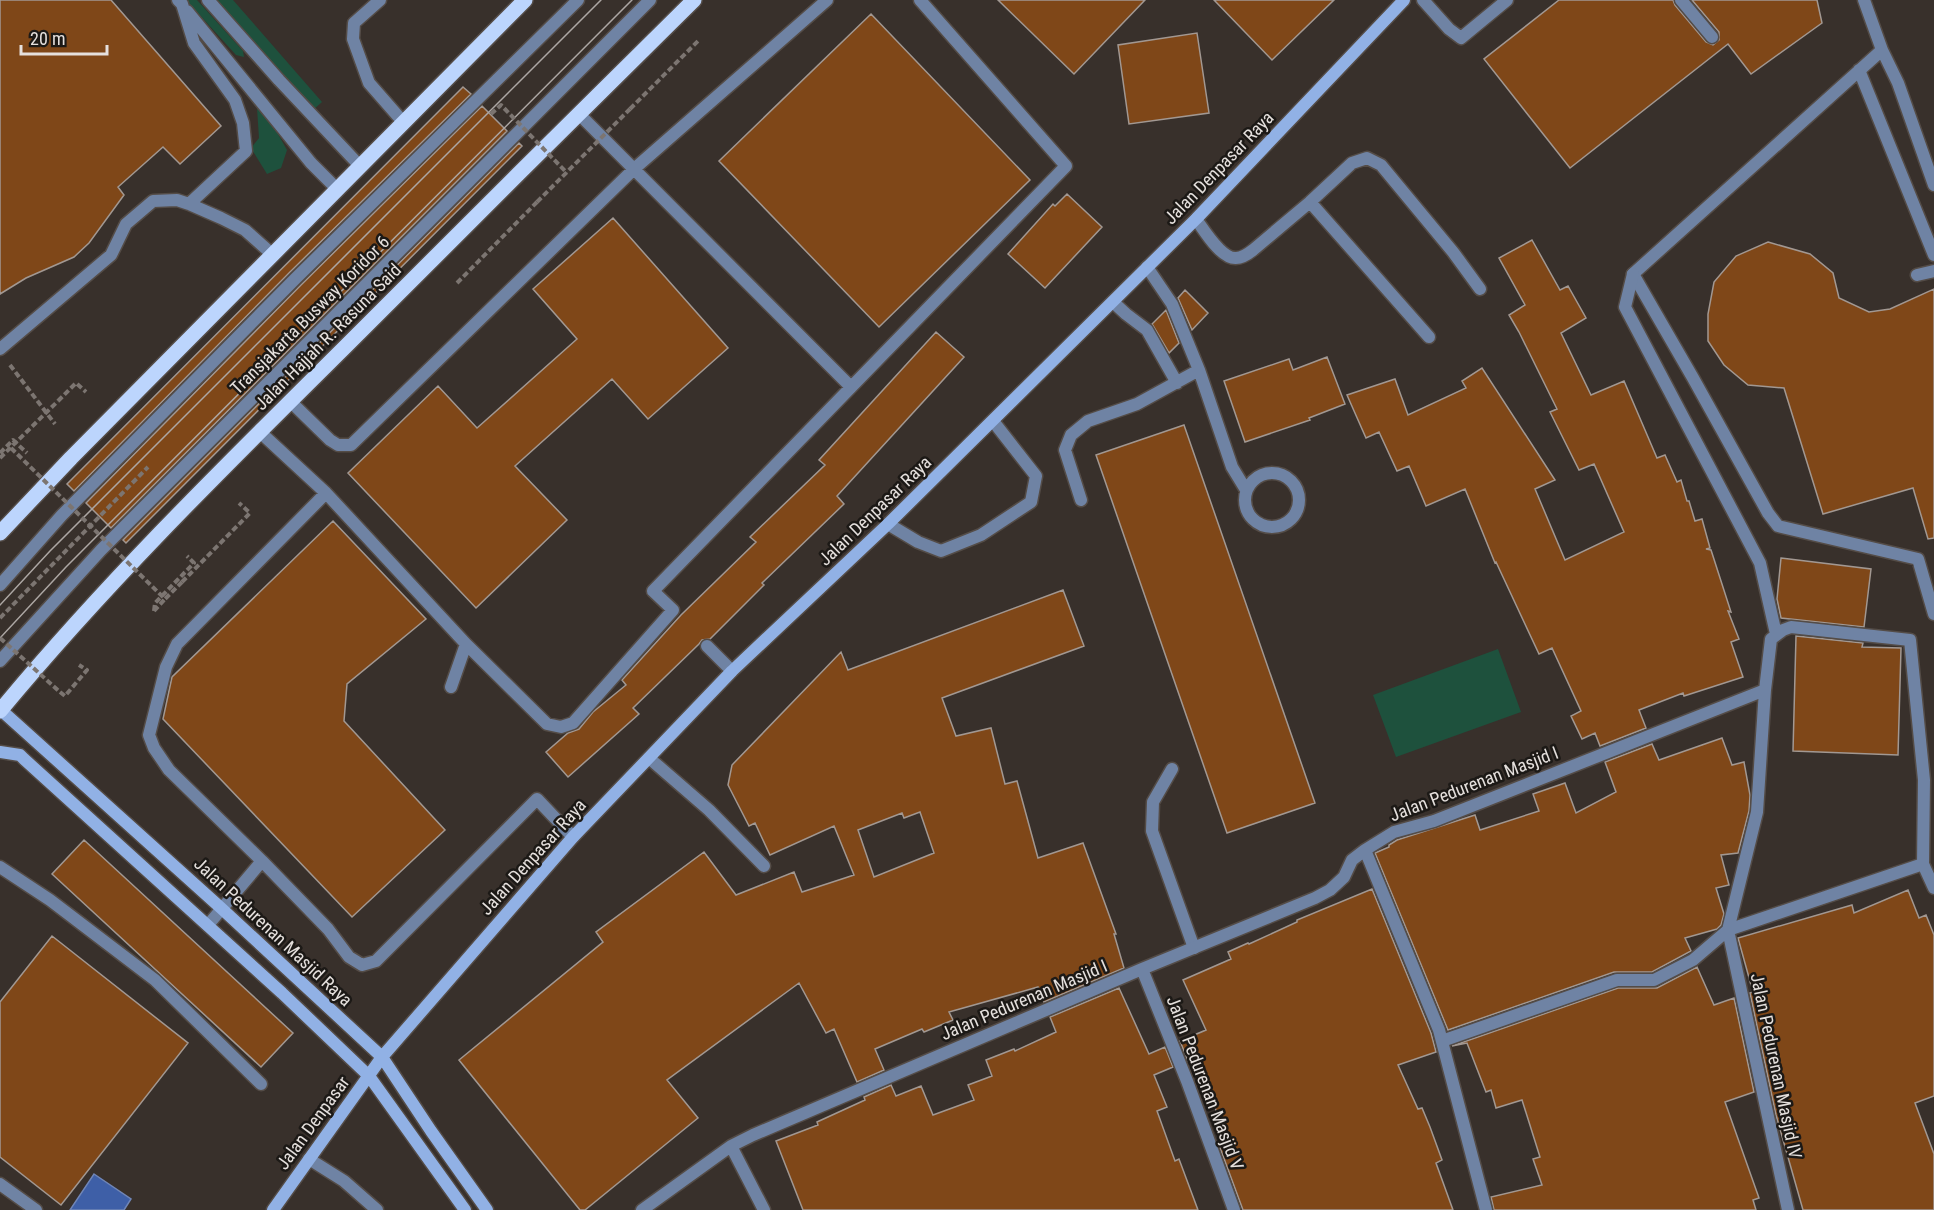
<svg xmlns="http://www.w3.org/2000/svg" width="1934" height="1210" viewBox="0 0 1934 1210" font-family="'Roboto Condensed',sans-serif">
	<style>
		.green { fill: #1e513d }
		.water { fill: #3e5fa7; stroke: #7086b7; stroke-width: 1.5 }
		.building { fill: #7f4718; stroke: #a29892; stroke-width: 1.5; fill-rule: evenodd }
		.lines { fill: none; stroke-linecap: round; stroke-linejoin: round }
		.lane-casing { stroke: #544c47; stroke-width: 15 }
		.street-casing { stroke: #544c47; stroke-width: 15 }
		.secondary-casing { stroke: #544c47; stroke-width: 15 }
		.primary-casing { stroke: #544c47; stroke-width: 18 }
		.path { stroke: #7c7571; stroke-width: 4; stroke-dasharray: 6 3; stroke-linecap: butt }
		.lane { stroke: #6f83a4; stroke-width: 12 }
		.street { stroke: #6f83a4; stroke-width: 12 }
		.secondary { stroke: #91b1e5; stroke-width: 12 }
		.primary { stroke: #bcd5fd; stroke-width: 15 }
		.tram { stroke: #ada7a4; stroke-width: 1.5 }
		.path-bridge { stroke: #7c7571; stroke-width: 4; stroke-dasharray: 6 3; stroke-linecap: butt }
		.labels { text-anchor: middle; stroke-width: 5; stroke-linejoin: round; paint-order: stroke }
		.street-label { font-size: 18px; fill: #e5e0dd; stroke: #1c1916 }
	</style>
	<rect width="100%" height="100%" fill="#38302b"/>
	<!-- green -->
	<path class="green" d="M186,0h11l46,51 1,6 -8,-2z
		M216,0h17l89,102 -9,8z
		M257,108l21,26 9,16 -6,18 -14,6 -16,-26 8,-10z
		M1498,649l23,63 -125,45 -23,-62z"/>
	<!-- water -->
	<path class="water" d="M94,1174l37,25 -7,11h-54z"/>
	<!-- building -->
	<path class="building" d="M0,0h111l110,126 -41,38 -17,-17 -45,40 6,8 -35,48 -15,14 -48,21 -26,16z
		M998,0h147l-71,74z
		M1214,0h120l-62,60z
		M1559,0h114l2,5 31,37 7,3 6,-5v-8l-27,-32h125l5,23 -71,51 -23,-30 -158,124 -86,-109z
		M871,14l159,166 -151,147 -160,-166z
		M1197,33l12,80 -80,11 -11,-79z
		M463,87l8,7 -182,179 -215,218 -7,-7z
		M482,106l25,25 -396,397 -25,-25 215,-218z
		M519,143l3,3 -396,397 -3,-3z
		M1067,194l35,33 -57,61 -37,-34 45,-50 2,2z
		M613,218l115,130 -80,71 -36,-40 -97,87 52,54 -91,88 -128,-135 90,-87 39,42 100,-89 -44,-50z
		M1532,240l28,50 8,-4 18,32 -25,15 30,62 33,-14 33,77 8,-3 12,27 4,-2 6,21h2l6,20 7,-2 8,29 -4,1 5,1 20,62 -3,-1 11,28 -8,3 12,35 -59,19 -1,-3 -44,17 7,18 -46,18 -5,-13 -13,6 -11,-23 10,-5 -29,-63 -13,6 -43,-92 -1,1 -30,-74 -39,17 -17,-40 -12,5 -18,-39 -13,6 -19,-43 48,-16 13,36 58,-27 -4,-7 20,-13 73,112 -20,9 30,71 59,-28 -30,-68 -15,6 -29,-58 7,-3 -38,-77 -10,-17 16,-10 -26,-47z
		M1768,242l42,12 23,19 6,25 30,14 21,-3 44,-20v249l-6,1 -15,-51 -90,26 -39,-126 -36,-3 -24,-20 -16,-24v-27l6,-32 22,-26z
		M1185,290l23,23 -16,17 -14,-32z
		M1166,310l13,33 -10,10 -17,-29z
		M936,332l28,25 -127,139 7,8 -82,79 2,2 -54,54 -8,1 -3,4 -66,64 6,6 -71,63 -22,-25 22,-19 11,-4 14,-17 33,-27 -4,-5 59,-65 75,-73 -6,-5 75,-72 -6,-5z
		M1327,357l18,47 -36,14 1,2 -65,22 -21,-61 65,-22 4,11z
		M1184,425l131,378 -88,30 -131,-378z
		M333,521l93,98 -79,65 -3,37 101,109 -93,87 -189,-198 9,-42z
		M1781,558l90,11 -7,58 -83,-9 -4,-19z
		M1063,590l21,56 -142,52 14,38 35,-8 14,56 12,-3 21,77 45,-15 33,91h-2l10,34 -80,34 -6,-15 -89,25 4,8 -29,12 -2,-3 -47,20 9,21 -27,12 -23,-53 -8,4 -27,-50 -132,97 31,38 -113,92h-5l-121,-150 144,-118 -7,-10 108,-80 32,43 58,-23 8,20 52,-17 -20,-49 -64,29 -15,-32 -6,3 -21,-41 4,-20 109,-113 7,18zM920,812l14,41 -60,24 -16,-47 44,-17 2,5z
		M1796,636l67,7 -1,4 39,1 -3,107 -105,-4z
		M1722,738l10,27 12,-3 6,33 -1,16 -11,42 -17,2 8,30 -13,3 8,26 -3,11 -4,4 -32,9 6,13 -39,21h-38l-166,58 -73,-177 14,-6v-2l8,-5 78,-25 5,15 59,-19 -6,-17 32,-11 11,30 40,-21 -11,-30 47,-18 7,16z
		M84,840l209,193 -32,34 -209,-193z
		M1372,889l59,144 5,19 -38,13 20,44 4,-1 8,19 12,33 -6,3 17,47h-210l-24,-65 7,-3 -27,-85 -11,4 -8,-20 26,-11 -23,-50 48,-21 -3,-7 20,-9 1,1 48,-22v-2z
		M1908,890l11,28 7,-3 8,20v161l-19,7 19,51v56h-131l-27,-95 -26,-122 3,-1 -15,-54 114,-33 2,8z
		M52,936l136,107 -127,162 -61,-48v-155z
		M1697,967l17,38 20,-7 20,94 -29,10 34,96 -6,2 3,10h-262l-3,-13 51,-12 -9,-26 7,-2 -18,-57 -26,8 -5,-18 -5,2 -19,-49 -15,3 166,-58h39z
		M1119,988l30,66 16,-7 8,20 -19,8 13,32 -10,4 18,50 4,-2 19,51h-395l-27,-69 42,-16 -1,-3 48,-22 -1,-3 27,-12 5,11 25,-10 12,29 41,-15 -6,-15 24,-9 -6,-16 28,-11 1,2 41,-19 -6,-15z"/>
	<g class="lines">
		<defs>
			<path id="lane" d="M208,0l71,80 81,86
				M380,0l-26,23 -1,16 16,44 35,40
				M1423,0l26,29 12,9 46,-38
				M1681,0l31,37
				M1864,0l18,50 16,33 36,102
				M187,11l124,152 26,26
				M1882,50l-249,224 60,104 75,135 10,13 140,33 16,55
				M1859,70l75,185
				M579,114l272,273
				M1310,202l119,135
				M189,204l32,14 24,12 28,25
				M1196,219c8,11 25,40 40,39 6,0 12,-4 17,-8l57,-48 42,-39 15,-5 14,7 72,87 27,37
				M1147,267l25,37 27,66 33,97 14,23
				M1917,275l17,-4
				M1113,302l13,12 21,16 30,53
				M0,349l111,-94 15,-31 27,-23 24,-1 12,4 57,-53 -3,-28 -8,-23 -41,-57 -12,-39 -4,-4
				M290,401l40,39 8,5h13l283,-276 193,-169
				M260,432l66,61
				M1245 500a27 27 0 1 1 54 0a27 27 0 1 1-54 0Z
				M1081,500l-16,-50 6,-15 17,-14 49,-17 62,-34
				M888,524l30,18 23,9 40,-16 50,-33 5,-26 -43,-55
				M0,585l62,-70 233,-236 283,-279
				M466,644l81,80 14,3 12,-4 100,-113 -20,-19 413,-425 -146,-166
				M707,646l25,25
				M0,661l101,-111 549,-550
				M451,687l15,-43 -140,-151 -149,151 -11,23 -17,68 5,13 15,22 93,91 66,68 21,28 13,8 14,-4 161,-162 36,38
				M1172,769l-19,33 -1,29 42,117
				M0,867l50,33 105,80 106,104
				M208,925l54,-64
				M309,1159l35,22 33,29
				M0,1184l36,26"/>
			<path id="street" d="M1633,274l-8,33 135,256 16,71
				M649,758l60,52 55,56
				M1365,850l74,180 47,180
				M1142,969l45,112 47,129
				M1442,1041l175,-61h37l39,-20 35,-30 195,-66
				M731,1146l33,64
				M642,1210l89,-64 22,-11 389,-166 173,-71 15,-8 14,-13 8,-17 13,-10 29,-18 40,-11 331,-131
				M1788,1210l-60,-280 29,-118 8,-122 6,-51 12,-9 8,-3 119,13 14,140 -1,84 11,24"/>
			<path id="secondary" d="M1,710l220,198 161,149 49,74 56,79
				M0,752l20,3 4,4 258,234 87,83 96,134
				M273,1210l109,-153 191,-220 159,-166 156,-147 308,-305 208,-219"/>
			<path id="primary" d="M0,533l71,-75 454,-458
				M0,711c106,-128 225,-245 343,-362 117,-117 233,-233 351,-349"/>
		</defs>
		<!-- lane casing -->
		<use href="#lane" class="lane-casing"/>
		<!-- street casing -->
		<use href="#street" class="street-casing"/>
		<!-- secondary casing -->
		<use href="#secondary" class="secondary-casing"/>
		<!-- primary casing -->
		<use href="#primary" class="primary-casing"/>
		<!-- path -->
		<path class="path" d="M630,109l68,-68
			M457,283l80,-81
			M10,365l45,59
			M58,401l18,-18 10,9
			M0,453l13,-13 14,13
			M182,582l68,-69 -11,-10
			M154,611l1,-8 39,-40 -7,-7
			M154,611l11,-12
			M0,618l148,-151
			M60,692l5,4 22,-26 -8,-5"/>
		<!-- lane -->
		<use href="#lane" class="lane"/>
		<!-- street -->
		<use href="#street" class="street"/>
		<!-- secondary -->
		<use href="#secondary" class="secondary"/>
		<!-- primary -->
		<use href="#primary" class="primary"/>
		<!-- tram -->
		<path class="tram" d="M0,605l50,-54 551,-551
			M0,638l66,-71 566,-567"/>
		<!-- path-bridge -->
		<path class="path-bridge" d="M491,114l10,-9 66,68
			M537,202l93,-93
			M11,448l154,151 17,-17
			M0,458l58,-57
			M0,638l60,54"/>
	</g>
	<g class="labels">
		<!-- street labels -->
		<g class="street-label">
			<text transform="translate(1219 168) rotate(-46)" y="6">Jalan Denpasar Raya</text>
			<text transform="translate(310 315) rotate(-45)" y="6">Transjakarta Busway Koridor 6</text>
			<text transform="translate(328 337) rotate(-45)" y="6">Jalan Hajjah R. Rasuna Said</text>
			<text transform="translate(875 511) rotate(-44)" y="6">Jalan Denpasar Raya</text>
			<text transform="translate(1474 784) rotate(-21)" y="6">Jalan Pedurenan Masjid I</text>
			<text transform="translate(533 857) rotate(-48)" y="6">Jalan Denpasar Raya</text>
			<text transform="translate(273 932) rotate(43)" y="6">Jalan Pedurenan Masjid Raya</text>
			<text transform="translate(1024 1000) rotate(-23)" y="6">Jalan Pedurenan Masjid I</text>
			<text transform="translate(1776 1066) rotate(78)" y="6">Jalan Pedurenan Masjid IV</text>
			<text transform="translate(1205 1083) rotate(69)" y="6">Jalan Pedurenan Masjid V</text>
			<text transform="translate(313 1123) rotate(-54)" y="6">Jalan Denpasar</text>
		</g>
	</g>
	<!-- scale -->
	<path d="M21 45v9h86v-9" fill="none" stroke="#e5e0dd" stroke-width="3"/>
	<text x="30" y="45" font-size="18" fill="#e5e0dd" stroke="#1c1916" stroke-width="4.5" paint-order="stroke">20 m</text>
</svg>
